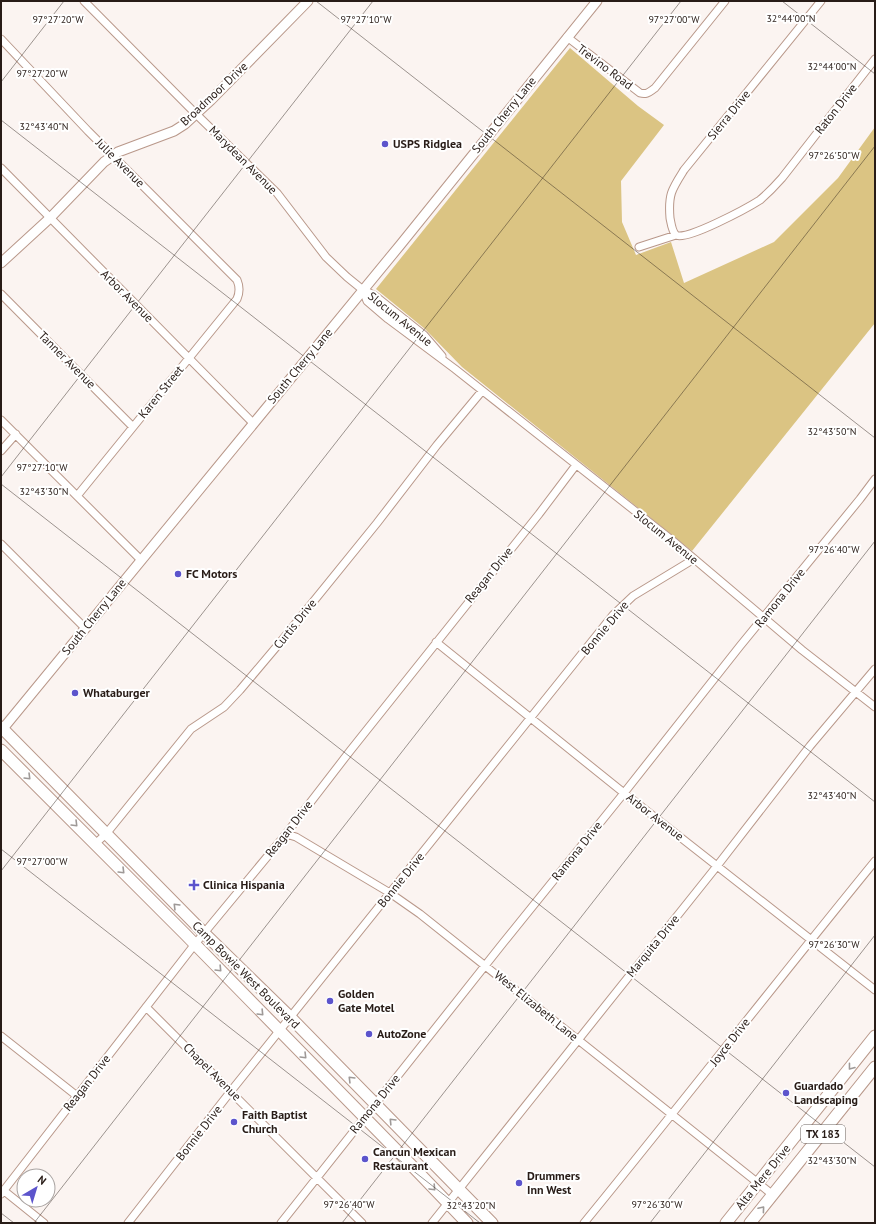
<svg xmlns="http://www.w3.org/2000/svg" width="876" height="1224" viewBox="0 0 876 1224" font-family="'PT Sans',sans-serif">
	<style>
		.grass { fill: #dbc483 }
		.lines { fill: none; stroke-linecap: round; stroke-linejoin: round }
		.minor-casing { stroke: #b9988a; stroke-width: 9 }
		.tertiary-casing { stroke: #b9988a; stroke-width: 11 }
		.primary-casing { stroke: #b9988a; stroke-width: 13 }
		.minor { stroke: #fff; stroke-width: 7 }
		.tertiary { stroke: #fff; stroke-width: 9 }
		.primary { stroke: #fff; stroke-width: 11 }
		.oneway { stroke: #9e9997 }
		.ticks { fill: none; stroke: #281c17; stroke-width: 1; stroke-opacity: 0.45 }
		.poi-dot { fill: #5c54cc; stroke: #fff; stroke-width: 1.5 }
		.labels { text-anchor: middle; stroke-width: 4; stroke-linejoin: round; paint-order: stroke }
		.shield { fill: #fff; stroke: #68605d; stroke-width: 1 }
		.shield-label { font-size: 11px; font-weight: bold; fill: #281c17 }
		.street-label { font-size: 12px; fill: #281c17; stroke: #fff }
		.poi-label { font-size: 12px; font-weight: bold; fill: #281c17; stroke: #fff; text-anchor: start }
		.ticks-label { font-size: 10px; text-anchor: middle; fill: #281c17; stroke: #fff; stroke-width: 4; stroke-linejoin: round; paint-order: stroke }
	</style>
	<rect width="100%" height="100%" fill="#fbf4f1"/>
	<!-- grass -->
	<path class="grass" d="M570,48l68,58 26,19 -43,56 1,41 14,33 35,-13 13,41 90,-41 64,-64 37,-51v196l-183,228 -230,-184 -37,-38 -49,-40z"/>
	<g class="lines">
		<defs>
			<path id="minor" d="M84,1l112,113 81,79 49,64 21,20 16,13 11,5 50,40 18,21
				M821,1l-137,169c-12,19 -16,24 -14,48 1,5 2,14 6,17 9,7 73,-28 84,-35 8,-7 15,-14 22,-22l93,-119
				M567,37l73,56c7,2 9,-1 15,-5l70,-87
				M1,39l87,92 149,149c3,7 3,12 0,19l-160,197
				M1,168l252,255
				M639,247l37,-12
				M363,290l4,11 21,18 67,50 218,172 129,109 73,57
				M1,294l132,133
				M1,420l140,140
				M1,451l15,-17
				M1,544l84,84
				M436,642l188,151 251,197
				M286,834l10,3 94,56 30,21 353,281
				M95,844l11,-10 85,-105 33,-22 16,-17 43,-51 94,-116 60,-78 45,-54
				M146,1007l216,216
				M1,1036l76,60
				M3,1190l41,33
				M1,1194l194,-250 91,-110 64,-83 189,-237 37,-49
				M128,1223l103,-132 382,-476 20,-19 61,-37
				M281,1223l222,-280 121,-150 116,-147 120,-147 15,-20
				M432,1223l285,-357 93,-120 65,-77
				M584,1223c98,-120 193,-242 291,-362"/>
			<path id="tertiary" d="M1,263l49,-45 54,-56 14,-10 56,-21 11,-7 26,-24 97,-99
				M1,731l400,-487 196,-243"/>
			<path id="primary" d="M1,727l203,206 87,85 201,205
				M1,750l183,183 235,240 48,50
				M726,1223l149,-187
				M750,1223l125,-156"/>
		</defs>
		<!-- minor casing -->
		<use href="#minor" class="minor-casing"/>
		<!-- tertiary casing -->
		<use href="#tertiary" class="tertiary-casing"/>
		<!-- primary casing -->
		<use href="#primary" class="primary-casing"/>
		<!-- minor -->
		<use href="#minor" class="minor"/>
		<!-- tertiary -->
		<use href="#tertiary" class="tertiary"/>
		<!-- primary -->
		<use href="#primary" class="primary"/>
	</g>
	<!-- one-way arrows -->
	<defs><path id="oneway-chevron" d="M-2-3.5L2.5 0L-2 3.5" fill="none" stroke-width="1.6" stroke-linecap="round" stroke-linejoin="round"/></defs>
	<g class="oneway">
		<use href="#oneway-chevron" transform="translate(28 777) rotate(45)"/>
		<use href="#oneway-chevron" transform="translate(75 824) rotate(45)"/>
		<use href="#oneway-chevron" transform="translate(122 871) rotate(45)"/>
		<use href="#oneway-chevron" transform="translate(176 906) rotate(-135)"/>
		<use href="#oneway-chevron" transform="translate(219 969) rotate(46)"/>
		<use href="#oneway-chevron" transform="translate(261 1013) rotate(46)"/>
		<use href="#oneway-chevron" transform="translate(304 1056) rotate(45)"/>
		<use href="#oneway-chevron" transform="translate(851 1067) rotate(128)"/>
		<use href="#oneway-chevron" transform="translate(351 1079) rotate(-135)"/>
		<use href="#oneway-chevron" transform="translate(392 1121) rotate(-134)"/>
		<use href="#oneway-chevron" transform="translate(433 1188) rotate(47)"/>
		<use href="#oneway-chevron" transform="translate(762 1209) rotate(-50)"/>
	</g>
	<!-- ticks -->
	<path class="ticks" d="M316,1l559,437M782,1l93,73M1,82l63,-81M1,120l874,682M1,477l372,-476M1,484l874,683M1,849l479,374M1,871l680,-870M1,1213l13,10M34,1223l841,-1077M342,1223l533,-682M650,1223l225,-288"/>
	<!-- markers -->
	<g class="poi-dot">
		<circle cx="385" cy="144" r="4"/>
		<circle cx="178" cy="574" r="4"/>
		<circle cx="75" cy="693" r="4"/>
		<path d="M192 879h4v4h4v4h-4v4h-4v-4h-4v-4h4z"/>
		<circle cx="330" cy="1001" r="4"/>
		<circle cx="369" cy="1034" r="4"/>
		<circle cx="786" cy="1093" r="4"/>
		<circle cx="234" cy="1122" r="4"/>
		<circle cx="365" cy="1159" r="4"/>
		<circle cx="519" cy="1183" r="4"/>
	</g>
	<g class="labels">
		<!-- shield labels -->
		<rect class="shield" x="801" y="1125" width="44" height="18" rx="3"/>
		<g class="shield-label">
			<text x="823" y="1138">TX 183</text>
		</g>
		<!-- street labels -->
		<g class="street-label">
			<text transform="translate(605 67) rotate(37)" y="4">Trevino Road</text>
			<text transform="translate(214 94) rotate(-43)" y="4">Broadmoor Drive</text>
			<text transform="translate(836 109) rotate(-52)" y="4">Raton Drive</text>
			<text transform="translate(504 115) rotate(-51)" y="4">South Cherry Lane</text>
			<text transform="translate(729 115) rotate(-51)" y="4">Sierra Drive</text>
			<text transform="translate(243 160) rotate(45)" y="4">Marydean Avenue</text>
			<text transform="translate(120 163) rotate(45)" y="4">Julie Avenue</text>
			<text transform="translate(127 296) rotate(45)" y="4">Arbor Avenue</text>
			<text transform="translate(400 319) rotate(39)" y="4">Slocum Avenue</text>
			<text transform="translate(67 360) rotate(45)" y="4">Tanner Avenue</text>
			<text transform="translate(300 366) rotate(-50)" y="4">South Cherry Lane</text>
			<text transform="translate(161 392) rotate(-51)" y="4">Karen Street</text>
			<text transform="translate(666 537) rotate(39)" y="4">Slocum Avenue</text>
			<text transform="translate(489 575) rotate(-51)" y="4">Reagan Drive</text>
			<text transform="translate(780 598) rotate(-51)" y="4">Ramona Drive</text>
			<text transform="translate(94 617) rotate(-51)" y="4">South Cherry Lane</text>
			<text transform="translate(295 624) rotate(-51)" y="4">Curtis Drive</text>
			<text transform="translate(605 628) rotate(-50)" y="4">Bonnie Drive</text>
			<text transform="translate(655 817) rotate(38)" y="4">Arbor Avenue</text>
			<text transform="translate(289 829) rotate(-52)" y="4">Reagan Drive</text>
			<text transform="translate(577 851) rotate(-51)" y="4">Ramona Drive</text>
			<text transform="translate(401 880) rotate(-51)" y="4">Bonnie Drive</text>
			<text transform="translate(653 946) rotate(-51)" y="4">Marquita Drive</text>
			<text transform="translate(246 975) rotate(45)" y="4">Camp Bowie West Boulevard</text>
			<text transform="translate(536 1006) rotate(39)" y="4">West Elizabeth Lane</text>
			<text transform="translate(730 1042) rotate(-52)" y="4">Joyce Drive</text>
			<text transform="translate(212 1072) rotate(45)" y="4">Chapel Avenue</text>
			<text transform="translate(87 1083) rotate(-52)" y="4">Reagan Drive</text>
			<text transform="translate(375 1104) rotate(-51)" y="4">Ramona Drive</text>
			<text transform="translate(199 1133) rotate(-52)" y="4">Bonnie Drive</text>
			<text transform="translate(763 1177) rotate(-51)" y="4">Alta Mere Drive</text>
		</g>
		<!-- poi labels -->
		<g class="poi-label">
			<text x="393" y="148">USPS Ridglea</text>
			<text x="186" y="578">FC Motors</text>
			<text x="83" y="697">Whataburger</text>
			<text x="203" y="889">Clinica Hispania</text>
			<text x="338" y="998">Golden<tspan x="338" dy="14">Gate Motel</tspan></text>
			<text x="377" y="1038">AutoZone</text>
			<text x="794" y="1090">Guardado<tspan x="794" dy="14">Landscaping</tspan></text>
			<text x="242" y="1119">Faith Baptist<tspan x="242" dy="14">Church</tspan></text>
			<text x="373" y="1156">Cancun Mexican<tspan x="373" dy="14">Restaurant</tspan></text>
			<text x="527" y="1180">Drummers<tspan x="527" dy="14">Inn West</tspan></text>
		</g>
	</g>
	<g class="ticks-label">
		<text x="791" y="22">32°44'00"N</text>
		<text x="58" y="23">97°27'20"W</text>
		<text x="674" y="23">97°27'00"W</text>
		<text x="366" y="23">97°27'10"W</text>
		<text x="832" y="70">32°44'00"N</text>
		<text x="42" y="77">97°27'20"W</text>
		<text x="44" y="130">32°43'40"N</text>
		<text x="834" y="159">97°26'50"W</text>
		<text x="832" y="435">32°43'50"N</text>
		<text x="42" y="471">97°27'10"W</text>
		<text x="44" y="495">32°43'30"N</text>
		<text x="834" y="553">97°26'40"W</text>
		<text x="832" y="799">32°43'40"N</text>
		<text x="42" y="865">97°27'00"W</text>
		<text x="834" y="948">97°26'30"W</text>
		<text x="832" y="1164">32°43'30"N</text>
		<text x="349" y="1208">97°26'40"W</text>
		<text x="657" y="1208">97°26'30"W</text>
		<text x="471" y="1209">32°43'20"N</text>
	</g>
	<!-- border -->
	<rect width="876" height="1224" fill="none" stroke="#281c17" stroke-width="4"/>
	<!-- north arrow -->
	<g transform="translate(36 1188) rotate(38)"><circle r="19" fill="#ffffff" stroke="#a9a4a2"/>
	<path d="M0-3L7 15L0 10L-7 15Z" fill="#5c54cc"/>
	<text y="-6" font-size="11" font-weight="bold" text-anchor="middle" fill="#281c17">N</text>
	</g>
</svg>
